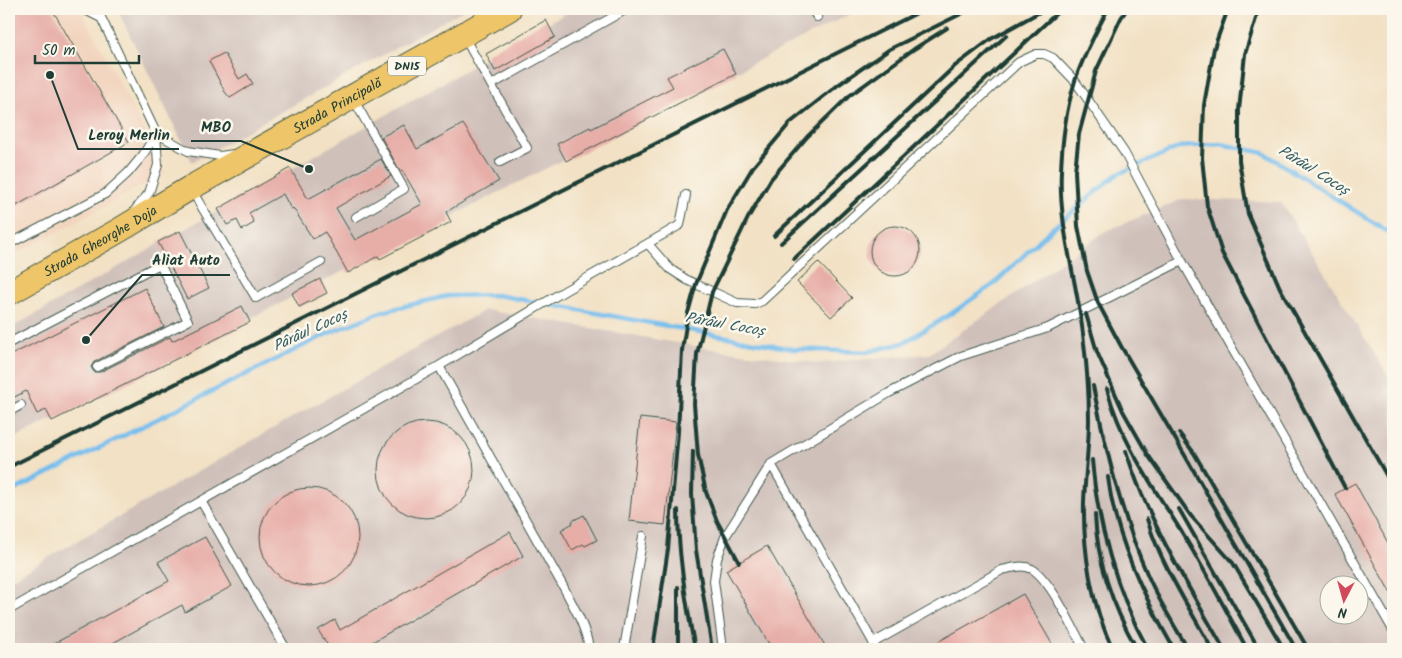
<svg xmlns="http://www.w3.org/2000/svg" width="1402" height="658" viewBox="0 0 1402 658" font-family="Kalam,sans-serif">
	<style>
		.built { fill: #f2d4be }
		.industrial { fill: #cfc0ba; fill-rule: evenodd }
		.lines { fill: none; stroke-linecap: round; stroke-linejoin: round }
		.stream { stroke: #75bded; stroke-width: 4.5 }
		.building { fill: #e7ada7 }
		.lane-casing { stroke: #3f564a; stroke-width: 10 }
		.primary-casing { stroke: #3f564a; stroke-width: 26 }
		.lane { stroke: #fff; stroke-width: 8 }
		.primary { stroke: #eec569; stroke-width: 24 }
		.rail { stroke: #1f3d34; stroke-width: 4 }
		.labels { text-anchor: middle; stroke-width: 5; stroke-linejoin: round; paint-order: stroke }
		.shield { fill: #fbf7ec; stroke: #61756b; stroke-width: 1 }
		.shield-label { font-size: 12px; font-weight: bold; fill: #1f3d34 }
		.street-label { font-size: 14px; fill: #1f3d34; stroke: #fbf7ec }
		.water-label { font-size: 15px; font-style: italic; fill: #345d62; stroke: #fbf7ec }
		.leader { fill: none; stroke: #1f3d34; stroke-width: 2 }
		.callout-dot { fill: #1f3d34; stroke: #fbf7ec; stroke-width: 2 }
		.callout-label { font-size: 15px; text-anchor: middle; font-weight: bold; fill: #1f3d34; stroke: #fbf7ec; stroke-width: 5; stroke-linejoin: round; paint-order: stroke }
	</style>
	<rect width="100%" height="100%" fill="#fbf7ec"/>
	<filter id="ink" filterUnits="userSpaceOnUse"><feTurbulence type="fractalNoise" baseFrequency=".02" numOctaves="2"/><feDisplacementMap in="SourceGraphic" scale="10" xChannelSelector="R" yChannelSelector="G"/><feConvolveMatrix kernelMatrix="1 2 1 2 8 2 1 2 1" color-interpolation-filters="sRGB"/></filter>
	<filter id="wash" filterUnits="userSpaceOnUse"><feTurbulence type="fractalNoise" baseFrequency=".0096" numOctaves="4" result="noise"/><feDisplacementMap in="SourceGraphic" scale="20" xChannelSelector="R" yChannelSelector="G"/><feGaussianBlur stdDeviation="1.12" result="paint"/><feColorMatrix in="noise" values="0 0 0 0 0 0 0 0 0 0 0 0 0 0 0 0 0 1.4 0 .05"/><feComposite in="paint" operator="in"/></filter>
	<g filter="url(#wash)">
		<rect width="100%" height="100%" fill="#f2e1c4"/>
		<!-- built -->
		<path class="built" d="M9,9h72l85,164 -157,85z"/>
		<!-- industrial -->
		<path class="industrial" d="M117,9h348l-273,153z
			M573,9h287l-851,432v-112z
			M1183,199l98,3 112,182v265h-1384v-69l291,-167 185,-103 227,39 106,14 111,-9 177,-123zM1330,586h30v30h-30z"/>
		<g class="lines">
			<!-- stream -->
			<path class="stream" d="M9,493l320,-160 52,-21 66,-16 50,-1 296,54 74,3 36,-9 43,-26 48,-33 52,-50 70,-59 64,-28 41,-3 43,9 129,82"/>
		</g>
		<g id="blocks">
			<!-- building -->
			<path class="building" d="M9,9h43l77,133 -120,68z
				M546,20l9,17 -60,34 -9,-17z
				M723,49l13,25 -170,87 -9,-17 33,-17 1,2 82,-42 -6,-10z
				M224,53l15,26 8,-5 6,10 -23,14 -5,-6 -16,-31z
				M463,124l36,57 -53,31 5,10 -71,37 -2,-3 -30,17 -23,-41 -12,7 -20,-31 -2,1 -8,-15 -34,19 5,10 -12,7 -5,-10 -10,5 -9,-16 72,-41 18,31 73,-40 10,17 -55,32 19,32 67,-36 -20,-34 -2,1 -19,-34 23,-12 13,24z
				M870 251a25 25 0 1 1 50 0a25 25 0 1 1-50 0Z
				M180,231l29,57 -22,11 -29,-57z
				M818,262l34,36 -21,19 -34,-35z
				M320,279l7,14 -28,14 -7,-14z
				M145,288l19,39 -70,35 -3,5 3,5h6l70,-35 2,4 70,-35 8,16 -198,99 -6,-11 -9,4 -11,-23 -17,9v-44z
				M640,418l36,4 -11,103 -36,-4z
				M378 470a48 48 0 1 1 96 0a48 48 0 1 1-96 0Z
				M1355,483l38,69v45l-58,-103z
				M260 537a49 49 0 1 1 98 0a49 49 0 1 1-98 0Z
				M584,515l13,25 -12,6 -2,-2 -11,6 -11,-20 12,-7 -1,-2z
				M510,532l13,24 -163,93h-30l-12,-19 17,-10 5,10z
				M205,537l27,49 -47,26 -3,-7 -80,44h-58l125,-68 -11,-19z
				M767,546l60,103h-55l-46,-79z
				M1023,594l32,55h-130z"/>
		</g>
	</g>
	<g filter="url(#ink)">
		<use href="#blocks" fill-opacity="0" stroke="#3f564a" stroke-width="1"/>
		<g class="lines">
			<defs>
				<path id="lane" d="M83,9l18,9
					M97,9l59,124 2,32 -9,28 -14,17
					M812,9l5,8
					M464,37l63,111 -27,14
					M491,85l136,-76
					M354,100l50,89 -48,28
					M156,133l32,18 32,5 14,-2
					M191,189l65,109 65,-36
					M9,244l96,-50 23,-21 15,-18 13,-22
					M648,244l22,25 17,11 50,23 18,1 7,-3 257,-239 17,-8h8l9,4 22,23 49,71 58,109 211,369
					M9,343l151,-79 28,57 -91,46
					M439,366l125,222c10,19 22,39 25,61
					M9,415l1,-4 11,-6
					M771,464l106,185
					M201,501l85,148
					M9,610l430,-244 127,-76 114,-65 6,-30
					M873,643l129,-73c9,-2 20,-6 30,-1 18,10 42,61 52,80
					M624,649l19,-113
					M723,649l-9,-68 3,-22 8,-22 46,-73 118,-71 72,-37 87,-28 134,-67"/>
				<g id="primary">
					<path id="s1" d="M9,293l109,-62 72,-43 319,-179"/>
				</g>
			</defs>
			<!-- lane casing -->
			<use href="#lane" class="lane-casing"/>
			<!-- primary casing -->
			<use href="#primary" class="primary-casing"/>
			<!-- lane -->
			<use href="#lane" class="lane"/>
			<!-- primary -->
			<use href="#primary" class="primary"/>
			<!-- rail -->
			<path class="rail" d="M1108,9c-12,23 -25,47 -33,72 -9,29 -13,60 -14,90 -3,58 18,115 23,172 3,25 5,51 5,76 0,27 -4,55 -5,83 -1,49 7,103 29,147
				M1127,9l-6,9 -25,53 -17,63 -4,37 1,19 2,36 9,45 11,32 23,43 66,113 109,190
				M1228,9l-14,39 -10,57 -2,53 5,48 15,47 123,235
				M1259,9l-14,45 -6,56v51l9,53 32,74 113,199
				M774,236l181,-170 36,-27 54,-30
				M781,243l226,-208
				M794,259l267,-250
				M1086,314l11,38 26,59 25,44 43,61 42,47 51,86
				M1093,386c13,64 28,129 55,190 11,25 26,49 40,73
				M1107,389c14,51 41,90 69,134 26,41 48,84 71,126
				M1179,433l15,20 114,196
				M693,451l-1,43 4,56 16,99
				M1126,451c22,70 62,135 98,198
				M1092,460c5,63 25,134 56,189
				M9,467l916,-458
				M1108,477c7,60 36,120 66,172
				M1179,509l80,140
				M678,510c0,47 8,94 17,139
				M1095,515c2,47 19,94 42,134
				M1147,519c14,46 42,88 65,130
				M739,562l-22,-41 -11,-29 -8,-37 -4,-51 3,-50 15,-62 36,-74 23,-39 36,-42 42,-41 65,-47 33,-21
				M653,649l15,-100 10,-117 4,-82 6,-37 8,-29 31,-74 26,-43 37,-44 48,-38 52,-36 81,-40
				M678,649v-62"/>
		</g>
	</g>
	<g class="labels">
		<!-- shield labels -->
		<rect class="shield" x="388" y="56.5" width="38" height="19" rx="4"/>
		<g class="shield-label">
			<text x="407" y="70">DN15</text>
		</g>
		<!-- street labels -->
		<g class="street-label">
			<text dy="5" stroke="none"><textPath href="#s1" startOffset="378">Strada Principală</textPath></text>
			<text dy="5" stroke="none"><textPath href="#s1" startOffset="105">Strada Gheorghe Doja</textPath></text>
		</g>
		<!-- water labels -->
		<g class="water-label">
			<text transform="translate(1314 170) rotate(32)" y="5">Pârâul Cocoș</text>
			<text transform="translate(725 324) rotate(10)" y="5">Pârâul Cocoș</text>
			<text transform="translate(310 330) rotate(-25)" y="5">Pârâul Cocoș</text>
		</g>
	</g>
	<!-- callouts -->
	<path class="leader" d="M309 169L241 141H191M50 75L78 149H179M86 340L142 275H230"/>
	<g class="callout-dot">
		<circle cx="309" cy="169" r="5"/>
		<circle cx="50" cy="75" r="5"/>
		<circle cx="86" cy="340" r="5"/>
	</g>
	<g class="callout-label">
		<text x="216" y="132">MBO</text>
		<text x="129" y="140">Leroy Merlin</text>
		<text x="186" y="265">Aliat Auto</text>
	</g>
	<!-- margin -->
	<rect width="1402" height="658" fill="none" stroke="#fbf7ec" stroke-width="30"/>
	<!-- north arrow -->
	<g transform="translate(1344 600) rotate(186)"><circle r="24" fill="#fbf7ec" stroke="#a3ada2"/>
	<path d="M0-4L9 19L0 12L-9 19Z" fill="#d1495b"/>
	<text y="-8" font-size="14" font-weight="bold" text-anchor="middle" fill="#1f3d34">N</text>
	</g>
	<!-- scale -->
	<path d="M35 55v8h104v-8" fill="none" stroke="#1f3d34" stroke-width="2.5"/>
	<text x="42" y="55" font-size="15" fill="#1f3d34" stroke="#fbf7ec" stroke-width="4" paint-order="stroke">50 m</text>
</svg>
